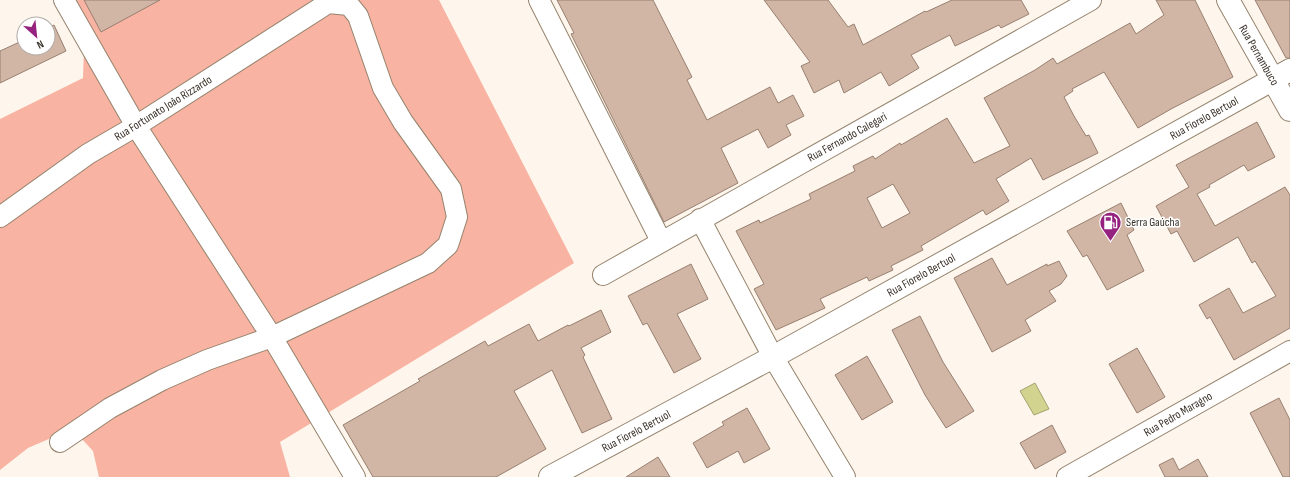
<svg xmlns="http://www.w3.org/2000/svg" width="1290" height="477" viewBox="0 0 1290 477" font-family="'Sofia Sans Condensed',sans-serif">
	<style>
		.green { fill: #f8b3a2 }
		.water { fill: #d1d38e; stroke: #a3a26f }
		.building { fill: #d1b6a6; stroke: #987f70; fill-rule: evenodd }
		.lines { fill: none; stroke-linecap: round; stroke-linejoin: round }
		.minor-casing { stroke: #95836d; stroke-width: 22 }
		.tertiary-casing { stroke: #95836d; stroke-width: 24 }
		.secondary-casing { stroke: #95836d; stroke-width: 24 }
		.minor { stroke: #fff; stroke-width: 20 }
		.tertiary { stroke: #fff; stroke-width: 22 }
		.secondary { stroke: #fff; stroke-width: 22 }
		.labels { text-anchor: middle; stroke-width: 3; stroke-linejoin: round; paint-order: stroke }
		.street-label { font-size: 12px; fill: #383027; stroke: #fff }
		.poi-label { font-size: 12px; fill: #383027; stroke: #fff; text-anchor: start }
	</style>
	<rect width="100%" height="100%" fill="#fef6ec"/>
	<!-- green -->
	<path class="green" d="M76,0h363l135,263 -294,179 10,35h-191l-6,-26 -13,-14 -22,-2 -30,13 -28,22v-351l83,-41 2,-58z"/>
	<!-- water -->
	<path class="water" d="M1035,383l14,26 -15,6 -14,-24z"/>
	<!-- building -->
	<path class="building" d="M84,0h76l-59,32z
		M557,0h96l39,77 -5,3 20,40 63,-33 8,16 15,-8 11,21 -18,9 5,10 -23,13 -10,-19 -37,19 17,35 -74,39 -93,-188 3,-1z
		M764,0h64l20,27 6,-3 9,21 62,-34 1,1 26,-12h69l8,14 -28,14 -2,-3 -44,21 -5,-11 -39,20 8,13 -30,18 -8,-14 -37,21 -5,-13 -25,13 -13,-27 9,-4z
		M1156,0h39l38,77 -62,32 -33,19 -34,-56 -32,17 1,2 -9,6 10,19 12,20 3,-1 9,18 -55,27 -12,-22 -35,21 13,22 -23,14 -3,-5 -62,36 2,4 -32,16 2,4 -24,11 -2,-4 -47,22 5,9 -49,22 -22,-41 10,-5 -28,-53 23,-11 1,3 51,-24 -2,-5 46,-23 -2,-5 20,-10 2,3 25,-16 1,2 46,-27 27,45 36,-17 -26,-48 51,-28 18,-12 4,6 73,-41 6,11 28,-19zM893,184l17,29 -28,15 -15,-30z
		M1255,0h35v58h-4z
		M54,25l12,26 -66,32v-32l24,-11v8h24v-20z
		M1257,122l18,35 -27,14 -4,-6 -35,20 1,2 -13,7 18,32 70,-39 5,8v133l-56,32 -24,-43 -3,2 -8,-14 30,-17 14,25 33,-17 -21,-35 -3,2 -14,-26 -44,25 -17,-31 -6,3 -15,-28 33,-19 -13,-22z
		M1121,203l13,27 -7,5 17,36 -37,19 -20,-35 -4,2 -16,-26z
		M992,258l15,27 40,-21v2l12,-5 8,15 -6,8 -12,7 7,10 -31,19 6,11 -39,21 -38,-74z
		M691,264l17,35 -31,15 24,45 -27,14 -27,-50 -4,2 -15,-29z
		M601,310l10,22 -30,16 4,7 -2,2 29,62 -30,14 -30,-63 -38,21 32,58 -50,28h-123l-30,-52 77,-44 -2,-2 67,-38 3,5 41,-22 9,17 30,-16 1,1z
		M920,316l23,46 31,49 -28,17 -21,-33 -33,-65z
		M1137,348l28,49 -28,16 -28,-49z
		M867,356l26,46 -31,18 -27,-45z
		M1279,398l11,22v57h-7l-33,-64z
		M747,408l23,41 -26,14 -6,-12 -31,17 -14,-25 31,-18 -2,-3z
		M1052,425l14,27 -31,17 -15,-26z
		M658,457l12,20h-44z
		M1173,458l6,12 19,-11 10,18h-43l-6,-12z"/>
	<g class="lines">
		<defs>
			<path id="minor" d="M64,0l72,126 136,211 83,140
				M539,0l122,241
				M0,217l88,-63 48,-28 192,-123 21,2 9,11 25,72 20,34 48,67 6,28 -9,28 -20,18 -156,74 -65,23 -45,20 -52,28 -50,34
				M700,219l73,138 72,120
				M603,275l488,-275
				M1067,477l223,-126"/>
			<path id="tertiary" d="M1228,0l62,110"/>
			<path id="secondary" d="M550,477l223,-120 517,-287"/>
		</defs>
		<!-- minor casing -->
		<use href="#minor" class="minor-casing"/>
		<!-- tertiary casing -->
		<use href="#tertiary" class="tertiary-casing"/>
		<!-- secondary casing -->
		<use href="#secondary" class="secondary-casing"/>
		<!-- minor -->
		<use href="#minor" class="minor"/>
		<!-- tertiary -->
		<use href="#tertiary" class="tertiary"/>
		<!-- secondary -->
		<use href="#secondary" class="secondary"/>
	</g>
	<!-- icons -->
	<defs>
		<symbol id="fuel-pin" viewBox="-11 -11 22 30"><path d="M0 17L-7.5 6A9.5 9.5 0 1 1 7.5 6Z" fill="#96227f" stroke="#fff"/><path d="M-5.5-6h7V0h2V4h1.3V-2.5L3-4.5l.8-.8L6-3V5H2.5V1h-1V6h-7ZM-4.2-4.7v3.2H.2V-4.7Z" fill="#fff"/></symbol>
	</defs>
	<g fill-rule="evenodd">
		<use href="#fuel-pin" x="1098" y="210" width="25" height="34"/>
	</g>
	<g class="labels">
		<!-- street labels -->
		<g class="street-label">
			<text transform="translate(1259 55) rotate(60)" y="4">Rua Pernambuco</text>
			<text transform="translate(163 108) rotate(-32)" y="4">Rua Fortunato João Rizzardo</text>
			<text transform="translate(1204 118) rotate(-29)" y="4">Rua Fiorelo Bertuol</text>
			<text transform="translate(847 137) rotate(-29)" y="4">Rua Fernando Calegari</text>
			<text transform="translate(921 275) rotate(-29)" y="4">Rua Fiorelo Bertuol</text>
			<text transform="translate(1178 414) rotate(-30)" y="4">Rua Pedro Maragno</text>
			<text transform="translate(636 431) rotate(-28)" y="4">Rua Fiorelo Bertuol</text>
		</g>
		<!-- poi labels -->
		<g class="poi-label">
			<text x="1126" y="226">Serra Gaúcha</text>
		</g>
	</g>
	<!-- north arrow -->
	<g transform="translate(36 36) rotate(153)"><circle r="19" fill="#ffffff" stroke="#afaca9"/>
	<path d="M0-3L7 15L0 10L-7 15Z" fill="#96227f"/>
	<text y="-6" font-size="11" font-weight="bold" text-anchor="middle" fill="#383027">N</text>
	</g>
</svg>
